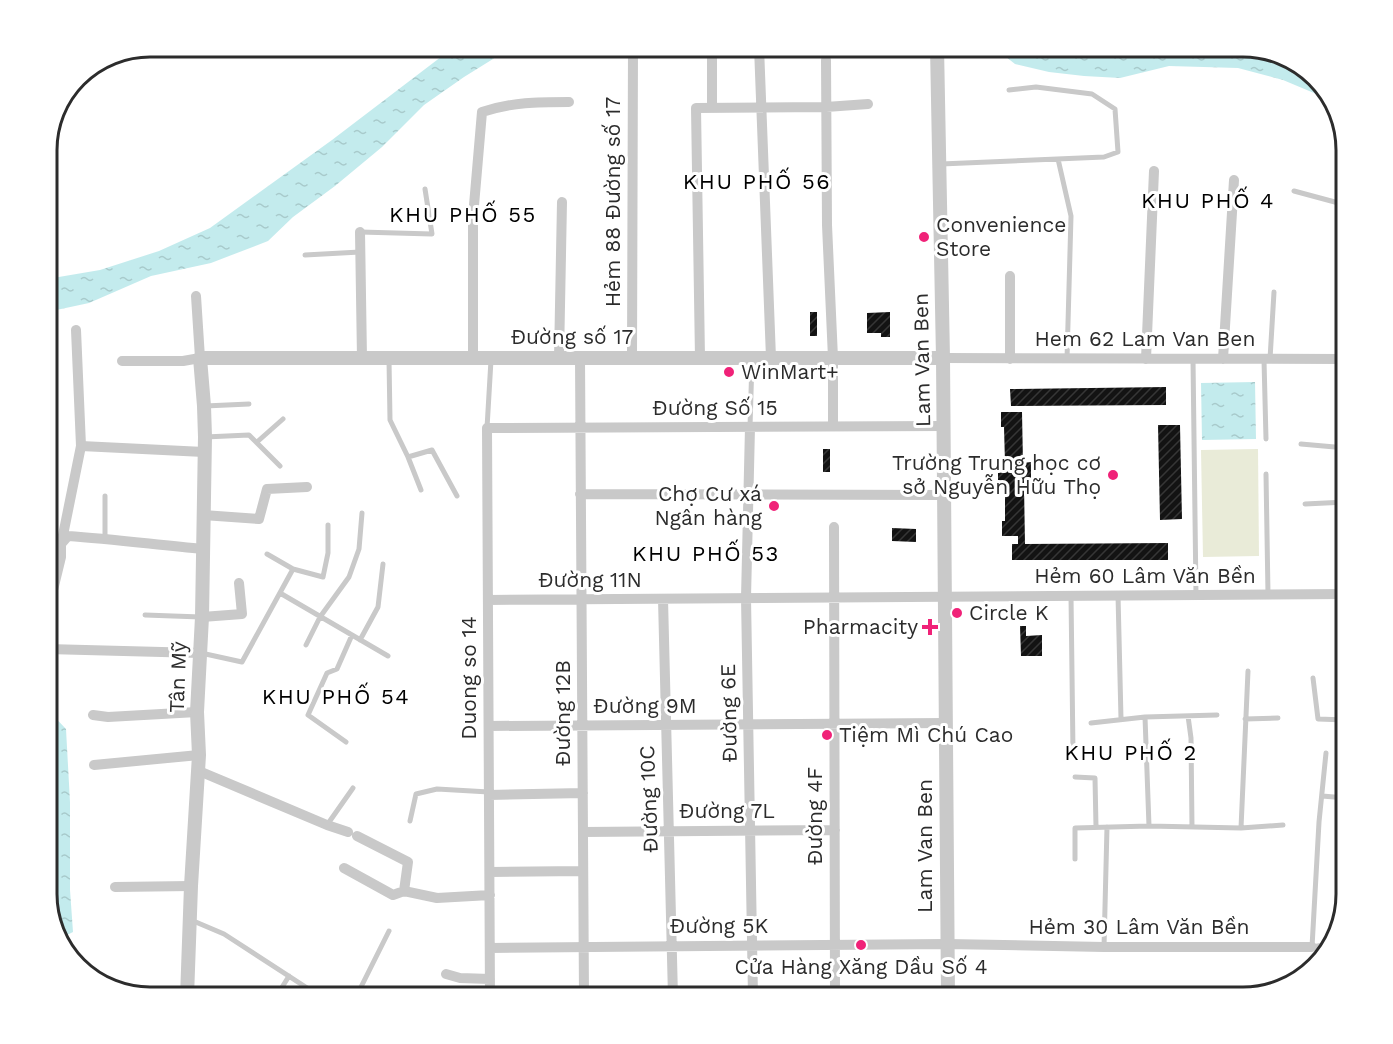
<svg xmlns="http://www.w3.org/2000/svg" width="1393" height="1044" viewBox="0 0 1393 1044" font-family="'Work Sans',sans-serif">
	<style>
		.pitch { fill: #e9ebd8 }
		.water { fill: url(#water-ripples) }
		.building { fill: url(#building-hatch) }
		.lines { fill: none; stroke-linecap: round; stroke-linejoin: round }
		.service { stroke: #c9c9c9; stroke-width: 5 }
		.minor { stroke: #c9c9c9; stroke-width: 10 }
		.tertiary { stroke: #c9c9c9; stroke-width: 14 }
		.poi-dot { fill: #f02278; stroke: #fff; stroke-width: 2 }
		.labels { text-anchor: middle; stroke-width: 6; stroke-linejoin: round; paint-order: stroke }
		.street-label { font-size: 21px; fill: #2c2c2c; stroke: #fff }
		.poi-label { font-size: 21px; fill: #2c2c2c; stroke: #fff; text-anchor: start }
		.neighbourhood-label { font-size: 22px; letter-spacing: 1.5px; fill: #000; stroke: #fff }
		.rim { fill: none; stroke: #2c2c2c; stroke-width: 3 }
	</style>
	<defs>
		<pattern id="water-ripples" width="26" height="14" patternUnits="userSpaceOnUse" patternTransform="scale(1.5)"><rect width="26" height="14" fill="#c3ebed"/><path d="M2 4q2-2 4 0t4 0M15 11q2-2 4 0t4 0" fill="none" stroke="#a8cacb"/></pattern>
		<pattern id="building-hatch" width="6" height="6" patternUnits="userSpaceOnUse" patternTransform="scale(1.5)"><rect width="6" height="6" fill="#131313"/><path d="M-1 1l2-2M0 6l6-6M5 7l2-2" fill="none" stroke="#363636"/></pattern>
	</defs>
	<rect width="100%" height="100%" fill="#fff"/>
	<!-- pitch -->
	<path class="pitch" d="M1258,449l1,107 -56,1 -2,-107z"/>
	<!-- water -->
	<path class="water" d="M454,47h53l-14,12 -29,18 -40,28 -42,42 -47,39 -42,31 -25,24 -57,22 -60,13 -62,27 -42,9v-33l53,-9 59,-19 51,-23 122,-88z
		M996,47h247l63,21 27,33 -50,-21 -45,-12 -69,-2 -49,12 -36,-2 -35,-4 -34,-8 -19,-15z
		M1255,382l1,57 -54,1 -1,-57z
		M47,709l19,20 4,73v88l3,42 -16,8 -10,-40z"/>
	<!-- building -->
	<path class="building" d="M810,312h7v24h-7z
		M890,312v25h-9v-4h-14v-20z
		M1166,387v18l-155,1 -1,-17z
		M1001,412h21l1,51 8,-1v23h-7l1,59 143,-1v17h-156v-16h6v-8h-16v-15h3v-36h-7v-22h7l-1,-36h-3z
		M1158,425h22l2,94 -22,1z
		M823,449h7v23h-7z
		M892,528l24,1v13l-24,-1z
		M1020,626h6v10l16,-1v21h-21z"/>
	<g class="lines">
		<!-- service -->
		<path class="service" d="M360,47l1,3
			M1058,159l13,57 -4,143
			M941,164l163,-7 14,-5 -3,-43 -23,-15 -56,-7 -27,3
			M1294,191l52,14
			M360,232l72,2 -7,-45
			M305,255l55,-3
			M1193,359l3,236
			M1270,359l4,-67
			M389,360l1,60 18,37 13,33
			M1264,360l2,79
			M205,406l44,-2
			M750,427l2,-67
			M487,428l4,-68
			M205,437l44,-2 31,31
			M257,442l26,-23
			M1301,444l45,4
			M408,457l24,-7 25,46
			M1266,474l2,120
			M105,496v42
			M1305,504l41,-2
			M267,554l26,15 30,8 5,-24v-28
			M280,593l108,63
			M1118,595l3,124
			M1071,596l2,156
			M145,615l56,2
			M360,640l18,-33 5,-43
			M306,645l14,-28 29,-40 10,-28 3,-36
			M201,653l41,9 51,-93
			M1313,678l5,41 28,1
			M1188,716l3,22 1,89
			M1145,717l4,109
			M1245,719l33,-1
			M1091,723l54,-6 72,-2
			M346,742l-38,-27 19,-42 10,-4 15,-34
			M1326,753l-7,69 -7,125 17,-3
			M1075,777l20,1 1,49
			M1322,796l24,2
			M410,821l6,-27 21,-5 52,3
			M327,825l26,-37
			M1241,828l7,-157
			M1075,859v-31l74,-2 92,2 42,-3
			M191,920l33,14 97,63
			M1104,947l3,-120
			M130,990l56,-1
			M276,997l13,-21
			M356,997l33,-66"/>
		<!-- minor -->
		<path class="minor" d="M712,47v61
			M759,47l12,311
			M826,60l1,165 6,133v68
			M360,232l2,126
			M1010,276v83
			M473,358v-141l9,-105c31,-10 55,-10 87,-10
			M559,358l3,-156
			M580,358l4,639
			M632,358l1,-311
			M700,358l-4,-250 130,-1 42,-3
			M943,358l403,1
			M1146,359l8,-188
			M1223,359l11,-179
			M122,361h61l17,-3 -4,-62
			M750,427l-4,171 7,399
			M81,446l123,6
			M580,494l364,1
			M203,515l56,4 8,-30 40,-2
			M834,527l1,470
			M61,544l7,-8c45,3 90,9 135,13
			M61,545l20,-99 -5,-116
			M663,599l10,398
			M488,600l858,-6
			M202,617l40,-3 -3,-31
			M47,630l5,-36 9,-37v-12l-14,-10
			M47,649l153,4
			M93,715l15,2 89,-5
			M489,726l457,-3
			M94,765l105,-10
			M199,771l128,54 21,7
			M489,795l94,-2
			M583,832l252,-2
			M357,836l51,26 -4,29 33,7 53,-3
			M344,868l49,27 11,-4
			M490,872l93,-1
			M115,887l76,-1
			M490,948l457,-4 157,3h208
			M446,974l14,4 30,1
			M490,997l-3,-569 457,-2"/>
		<!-- tertiary -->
		<path class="tertiary" d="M937,47l6,311 5,639
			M187,997l4,-111 8,-131 -2,-43 5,-95 3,-180 -1,-31 -4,-48h743"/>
	</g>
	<!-- markers -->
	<g class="poi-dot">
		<circle cx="924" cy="237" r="6"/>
		<circle cx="729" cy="372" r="6"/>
		<circle cx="1113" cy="475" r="6"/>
		<circle cx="774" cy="506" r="6"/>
		<circle cx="957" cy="613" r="6"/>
		<path d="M927 618h6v6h6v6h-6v6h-6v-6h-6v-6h6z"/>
		<circle cx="827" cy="735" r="6"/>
		<circle cx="861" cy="945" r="6"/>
	</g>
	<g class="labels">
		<!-- street labels -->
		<g class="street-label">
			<text transform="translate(613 202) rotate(-90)" y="7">Hẻm 88 Đường số 17</text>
			<text x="572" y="344">Đường số 17</text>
			<text x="1145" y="346">Hem 62 Lam Van Ben</text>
			<text transform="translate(922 360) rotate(-91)" y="7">Lam Van Ben</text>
			<text x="715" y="415">Đường Số 15</text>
			<text x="1145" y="583">Hẻm 60 Lâm Văn Bền</text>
			<text x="590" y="587">Đường 11N</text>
			<text transform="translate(178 677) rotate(-88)" y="7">Tân Mỹ</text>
			<text transform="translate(469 678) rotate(-90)" y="7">Duong so 14</text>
			<text x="645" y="713">Đường 9M</text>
			<text transform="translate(563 713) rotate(-90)" y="7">Đường 12B</text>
			<text transform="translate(729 713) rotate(-91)" y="7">Đường 6E</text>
			<text transform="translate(649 799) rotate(-92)" y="7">Đường 10C</text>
			<text x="727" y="818">Đường 7L</text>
			<text transform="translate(815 816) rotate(-90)" y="7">Đường 4F</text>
			<text transform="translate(925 846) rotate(-90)" y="7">Lam Van Ben</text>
			<text x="719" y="933">Đường 5K</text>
			<text x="1139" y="934">Hẻm 30 Lâm Văn Bền</text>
		</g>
		<!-- poi labels -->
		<g class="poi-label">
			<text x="936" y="232">Convenience<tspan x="936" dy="24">Store</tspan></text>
			<text x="741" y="379">WinMart+</text>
			<text x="1101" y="470" text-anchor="end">Trường Trung học cơ<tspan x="1101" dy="24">sở Nguyễn Hữu Thọ</tspan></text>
			<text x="762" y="501" text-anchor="end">Chợ Cư xá<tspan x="762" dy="24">Ngân hàng</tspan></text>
			<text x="969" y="620">Circle K</text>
			<text x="918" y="634" text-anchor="end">Pharmacity</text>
			<text x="839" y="742">Tiệm Mì Chú Cao</text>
			<text x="861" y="974" text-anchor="middle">Cửa Hàng Xăng Dầu Số 4</text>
		</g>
		<!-- neighbourhood labels -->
		<g class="neighbourhood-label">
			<text x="757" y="189">KHU PHỐ 56</text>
			<text x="1208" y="208">KHU PHỐ 4</text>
			<text x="463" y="222">KHU PHỐ 55</text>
			<text x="706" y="561">KHU PHỐ 53</text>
			<text x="336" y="704">KHU PHỐ 54</text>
			<text x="1131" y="760">KHU PHỐ 2</text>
		</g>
	</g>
	<!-- crop -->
	<path d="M0 0H1393V1044H0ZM150 57H1243A93 93 0 0 1 1336 150V894A93 93 0 0 1 1243 987H150A93 93 0 0 1 57 894V150A93 93 0 0 1 150 57Z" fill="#fff" fill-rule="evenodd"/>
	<path class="rim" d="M150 57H1243A93 93 0 0 1 1336 150V894A93 93 0 0 1 1243 987H150A93 93 0 0 1 57 894V150A93 93 0 0 1 150 57Z"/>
</svg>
